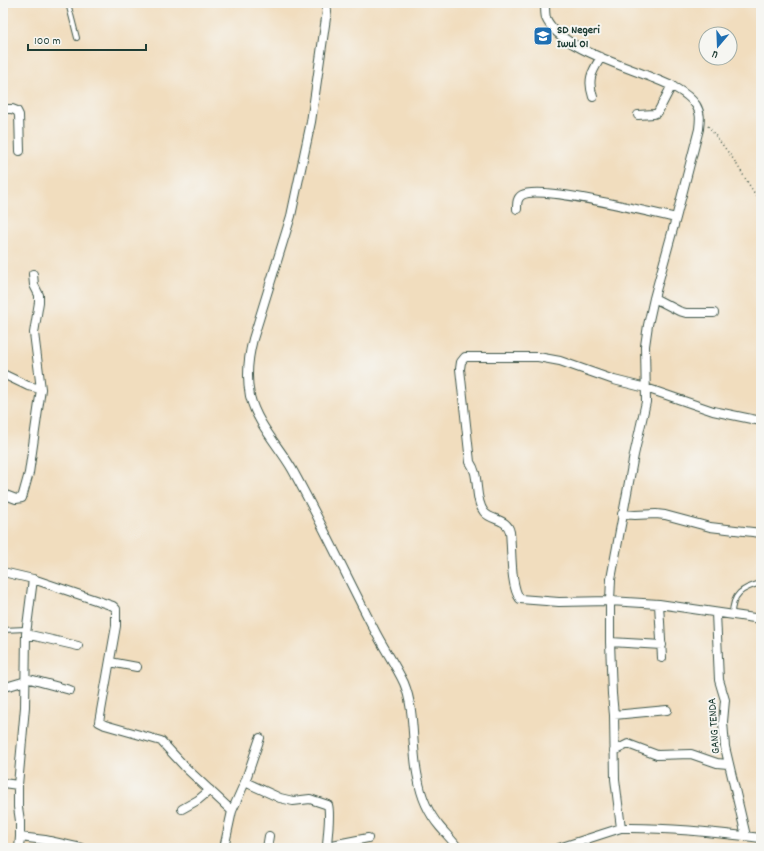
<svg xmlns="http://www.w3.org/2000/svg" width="764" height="851" viewBox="0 0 764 851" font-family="Dekko,sans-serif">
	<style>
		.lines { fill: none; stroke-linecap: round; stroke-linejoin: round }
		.service-casing { stroke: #3e5549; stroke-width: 6 }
		.minor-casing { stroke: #3e5549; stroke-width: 10 }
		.path { stroke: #3e5549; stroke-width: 1.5; stroke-dasharray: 1 3; stroke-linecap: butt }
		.service { stroke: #fff; stroke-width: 4 }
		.minor { stroke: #fff; stroke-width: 8 }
		.labels { text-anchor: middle; stroke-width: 4; stroke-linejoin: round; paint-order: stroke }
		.poi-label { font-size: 12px; font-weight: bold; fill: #1f3d34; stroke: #f6f6f2; text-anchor: start }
		.street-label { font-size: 12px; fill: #1f3d34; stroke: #f6f6f2 }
	</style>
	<rect width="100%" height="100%" fill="#f6f6f2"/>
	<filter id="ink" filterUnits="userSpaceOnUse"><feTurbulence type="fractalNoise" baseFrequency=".025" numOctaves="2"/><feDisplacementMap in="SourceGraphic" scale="8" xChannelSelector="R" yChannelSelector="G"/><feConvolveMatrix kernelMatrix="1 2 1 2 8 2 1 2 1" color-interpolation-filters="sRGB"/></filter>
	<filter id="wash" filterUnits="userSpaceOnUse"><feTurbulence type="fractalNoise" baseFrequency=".012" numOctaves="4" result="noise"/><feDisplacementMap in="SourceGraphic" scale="16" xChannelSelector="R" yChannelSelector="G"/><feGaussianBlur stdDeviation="0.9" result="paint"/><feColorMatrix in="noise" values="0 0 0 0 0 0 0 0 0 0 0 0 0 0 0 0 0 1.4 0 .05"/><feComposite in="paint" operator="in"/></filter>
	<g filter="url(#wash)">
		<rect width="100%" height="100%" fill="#f1ddbe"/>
	</g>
	<g filter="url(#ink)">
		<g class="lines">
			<defs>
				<path id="service" d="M68,3l9,35
					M732,615c0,-21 10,-27 29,-32
					M3,630l23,-1"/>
				<path id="minor" d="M326,3l1,8 -16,111 -20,94 -38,123c-5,19 -7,37 -3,57 7,28 28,49 42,73 30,54 55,109 84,164 9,17 20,33 28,50 12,29 7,65 14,95 3,18 11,36 22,49 6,7 13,14 18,21
					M545,3c0,5 0,11 1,15 12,29 79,48 107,60 15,6 33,13 43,27 5,8 4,15 3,24l-23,89 -22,80 -6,27 -3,21 1,56 -12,53 -23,124 -1,22v41l2,52 2,21 1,64 6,49 -62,20
					M593,97c-6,-18 -1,-25 8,-40
					M3,109h9l5,2 2,4 1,36
					M638,115l16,-1 4,-2 14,-27
					M517,209c0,-6 0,-11 5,-14 18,-11 129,18 154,23
					M33,274l1,11 5,10v7l-5,31 7,56
					M654,298l25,13 7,2h28
					M3,374l25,12 13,3 -12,84 -7,25 -6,1 -13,-5
					M761,421l-48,-10 -67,-23 -32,-8 -54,-19 -22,-4h-73l-4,5 -1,7 10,93c2,3 4,7 5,11 3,12 1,29 9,39 7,9 23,6 26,20 2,17 0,54 10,67l39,3 51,-1 49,3 102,15
					M622,514l13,1 21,-1 9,1 45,12 51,6
					M3,572l30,7 -7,55 -1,73 -7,78v22l2,14v16l25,3 36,8
					M33,579l80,27 3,3v17l-17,96 6,3 56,16 26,28 45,42
					M659,604l3,54
					M716,613l3,67 6,20 -2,22 2,25 21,89
					M26,634l52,12
					M610,642l52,3
					M110,662l27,5
					M26,678l44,12
					M3,686h6l17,-5
					M614,715l53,-5
					M614,751l14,-7 29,11 34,-1 26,9 11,1
					M245,782l35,16 13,3 17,-2 18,6c3,10 -1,31 -1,43
					M3,783l15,2
					M182,809l16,-9 12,-10
					M621,828c47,-1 93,4 140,10
					M327,846l41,-8
					M19,848l1,-11
					M224,848l8,-37 13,-29 15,-44
					M267,848l2,-12"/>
			</defs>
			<!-- service casing -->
			<use href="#service" class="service-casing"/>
			<!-- minor casing -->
			<use href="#minor" class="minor-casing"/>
			<!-- path -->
			<path class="path" d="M708,126l26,34 27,44"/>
			<!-- service -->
			<use href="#service" class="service"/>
			<!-- minor -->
			<use href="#minor" class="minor"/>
		</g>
	</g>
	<!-- icons -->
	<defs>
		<symbol id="school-square" viewBox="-11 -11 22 22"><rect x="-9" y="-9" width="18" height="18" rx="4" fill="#1f6fb2" stroke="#f6f6f2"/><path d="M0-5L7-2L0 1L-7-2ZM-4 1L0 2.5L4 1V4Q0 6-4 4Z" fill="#fff"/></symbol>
	</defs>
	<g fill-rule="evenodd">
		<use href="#school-square" x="532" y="25" width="22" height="22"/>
	</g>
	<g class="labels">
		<!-- poi labels -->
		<g class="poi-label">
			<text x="557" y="33">SD Negeri<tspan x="557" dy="14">Iwul 01</tspan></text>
		</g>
		<!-- street labels -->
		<g class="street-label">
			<text transform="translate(713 726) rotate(-94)" y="4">GANG TENDA</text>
		</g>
	</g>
	<!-- margin -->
	<rect width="764" height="851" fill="none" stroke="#f6f6f2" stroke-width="16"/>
	<!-- north arrow -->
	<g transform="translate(718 46) rotate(199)"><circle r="19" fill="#f6f6f2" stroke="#a0aca6"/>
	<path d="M0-3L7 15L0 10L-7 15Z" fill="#1f6fb2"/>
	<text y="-6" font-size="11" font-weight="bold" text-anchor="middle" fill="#1f3d34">U</text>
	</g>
	<!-- scale -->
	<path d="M28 44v6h118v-6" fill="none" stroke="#1f3d34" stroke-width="2"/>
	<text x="34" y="44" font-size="12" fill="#1f3d34" stroke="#f6f6f2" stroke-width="3" paint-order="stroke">100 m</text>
</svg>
